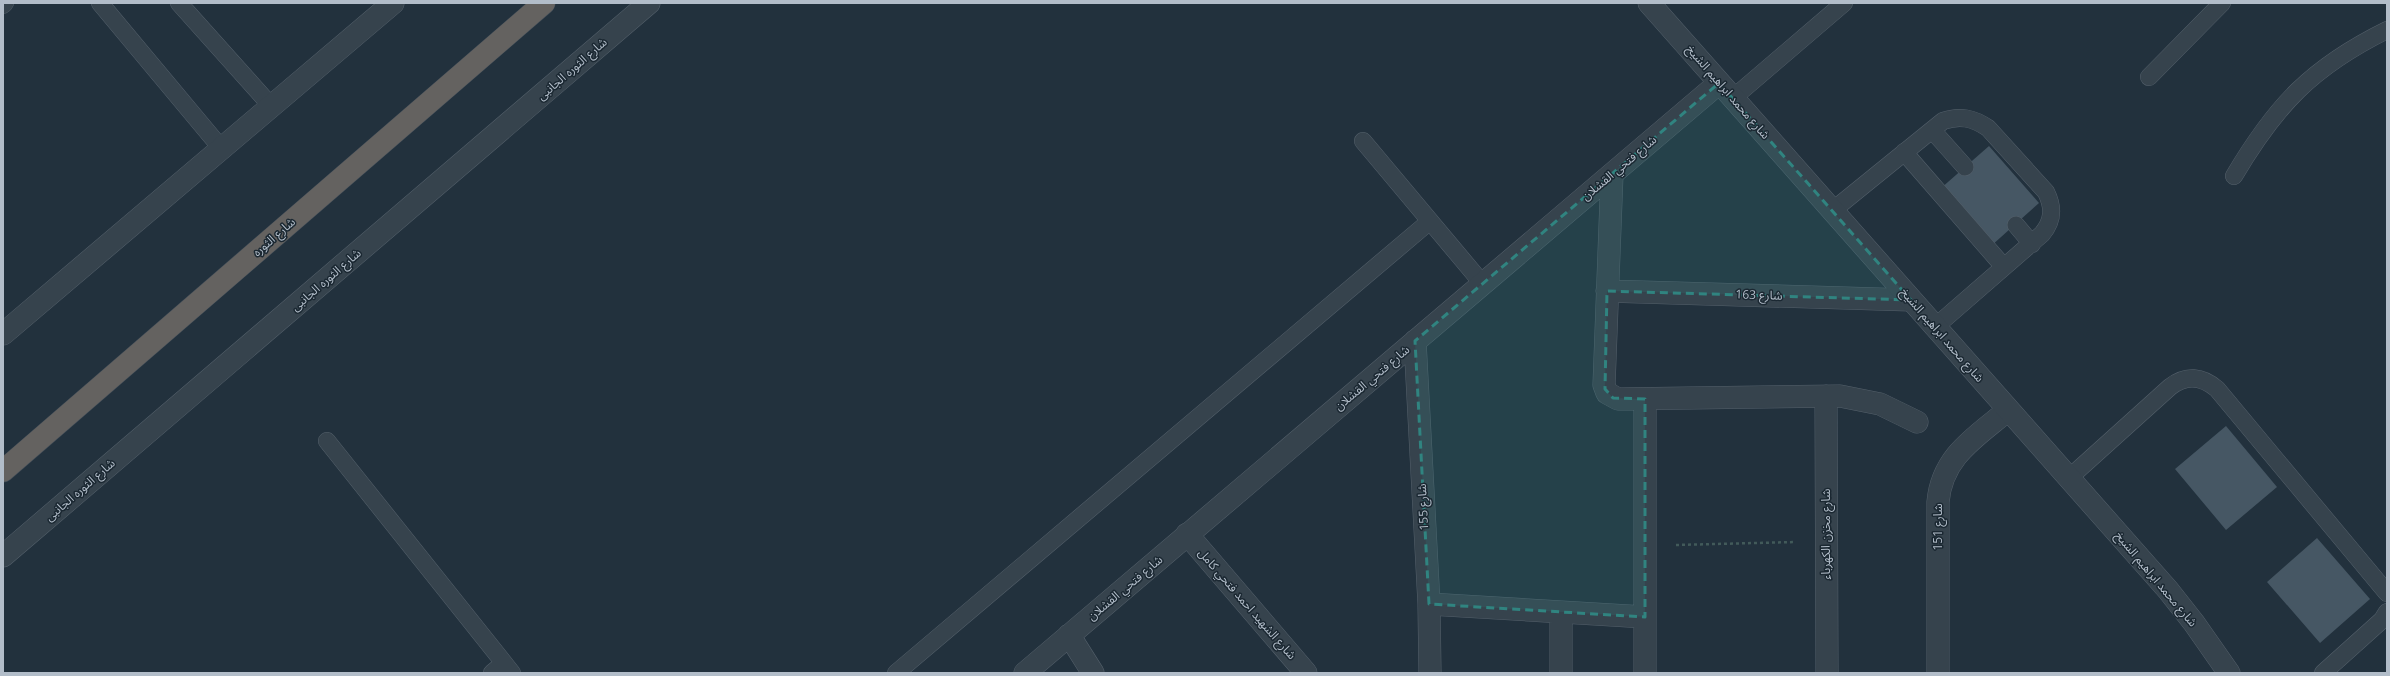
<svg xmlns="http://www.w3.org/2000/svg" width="2390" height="676" viewBox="0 0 2390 676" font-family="'Open Sans','Noto Sans Arabic',sans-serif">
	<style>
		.building { fill: #465764 }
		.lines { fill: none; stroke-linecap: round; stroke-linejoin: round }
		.service-casing { stroke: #54606b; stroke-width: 18 }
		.minor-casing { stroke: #54606b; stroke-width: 23 }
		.tertiary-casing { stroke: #54606b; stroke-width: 23 }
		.trunk-casing { stroke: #414d58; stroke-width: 23 }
		.path { stroke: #425a5a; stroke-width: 2.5; stroke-dasharray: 3 3; stroke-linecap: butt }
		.service { stroke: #36434d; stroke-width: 17 }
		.minor { stroke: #36434d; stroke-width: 22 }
		.tertiary { stroke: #36434d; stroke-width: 22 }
		.trunk { stroke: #646260; stroke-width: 22 }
		.marked { fill: #308480; fill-opacity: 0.2; stroke: #308480; stroke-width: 3; stroke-dasharray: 8 5; stroke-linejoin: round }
		.labels { text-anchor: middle; stroke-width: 3; stroke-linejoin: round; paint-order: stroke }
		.street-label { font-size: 12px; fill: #b2bdc9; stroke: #1b2832 }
	</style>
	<rect width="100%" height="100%" fill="#22313d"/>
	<!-- building -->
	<path class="building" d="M1989,146l50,57 -48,43 -51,-57z
		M2226,426l51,61 -51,43 -51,-61z
		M2317,538l53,61 -50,44 -53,-61z"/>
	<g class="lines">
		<defs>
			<path id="service" d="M100,3l121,145
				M179,3l93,104
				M3,5l2,-2
				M2149,77l73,-74
				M1733,98l111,-95
				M1932,130l33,37
				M1363,141l119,142
				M1904,152l100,115
				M2234,176c42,-71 78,-109 153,-146
				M1832,211l111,-90c17,-6 30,-3 45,7l58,64c8,16 7,29 -4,42l-107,93
				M2016,225l16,19
				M327,441l185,232
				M2069,478l101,-91c16,-13 32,-11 47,2l170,204
				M492,673l12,-10
				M896,673l534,-452
				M2323,673l59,-53 5,-8"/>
			<path id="minor" d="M1612,174l-8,211 3,8 11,6 222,-3 40,8 37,18
				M1607,291l304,9
				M1415,341l14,263 1,69
				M1826,396l1,277
				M1645,399v274
				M1187,534l119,139
				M3,556l646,-553
				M1429,604l216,13
				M1561,612v61
				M1069,635l24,38
				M1025,673l694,-590
				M1938,673v-171c4,-46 38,-65 70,-92"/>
			<path id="tertiary" d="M1649,3l519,587 26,33 35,50
				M3,334l390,-331"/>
			<path id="trunk" d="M3,471l541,-468"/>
		</defs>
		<!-- service casing -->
		<use href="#service" class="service-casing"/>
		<!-- minor casing -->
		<use href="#minor" class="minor-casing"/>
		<!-- tertiary casing -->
		<use href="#tertiary" class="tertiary-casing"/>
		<!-- trunk casing -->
		<use href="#trunk" class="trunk-casing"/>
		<!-- path -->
		<path class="path" d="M1676,545l119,-3"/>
		<!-- service -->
		<use href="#service" class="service"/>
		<!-- minor -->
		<use href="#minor" class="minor"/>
		<!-- tertiary -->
		<use href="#tertiary" class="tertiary"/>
		<!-- trunk -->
		<use href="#trunk" class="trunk"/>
	</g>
	<!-- marked area -->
	<path class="marked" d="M1719,83l192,217 -304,-9 -2,98 8,9 32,1v218l-216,-13 -14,-263z"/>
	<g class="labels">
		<!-- street labels -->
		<g class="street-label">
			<text transform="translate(572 69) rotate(-41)" y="4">شارع الثوره الجانبى</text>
			<text transform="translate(1728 92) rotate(49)" y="4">شارع محمد ابراهيم الشيخ</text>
			<text transform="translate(1619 168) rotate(-40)" y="4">شارع فتحي القشلان</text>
			<text transform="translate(274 237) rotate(-41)" y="4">شارع الثوره</text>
			<text transform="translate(326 280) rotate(-41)" y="4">شارع الثوره الجانبى</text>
			<text transform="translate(1759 295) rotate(2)" y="4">شارع 163</text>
			<text transform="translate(1942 335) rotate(49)" y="4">شارع محمد ابراهيم الشيخ</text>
			<text transform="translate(1372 378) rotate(-40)" y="4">شارع فتحي القشلان</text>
			<text transform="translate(80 490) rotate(-41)" y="4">شارع الثوره الجانبى</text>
			<text transform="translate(1423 507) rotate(-93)" y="4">شارع 155</text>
			<text transform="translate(1938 527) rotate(-90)" y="4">شارع 151</text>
			<text transform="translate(1826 534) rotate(-90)" y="4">شارع مخزن الكهرباء</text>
			<text transform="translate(2156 579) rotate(50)" y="4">شارع محمد ابراهيم الشيخ</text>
			<text transform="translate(1125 588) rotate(-40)" y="4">شارع فتحي القشلان</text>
			<text transform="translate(1247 604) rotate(49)" y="4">شارع الشهيد احمد فتحي كامل</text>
		</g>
	</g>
	<!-- border -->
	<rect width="2390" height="676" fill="none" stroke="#b2bdc9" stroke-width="8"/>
</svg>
